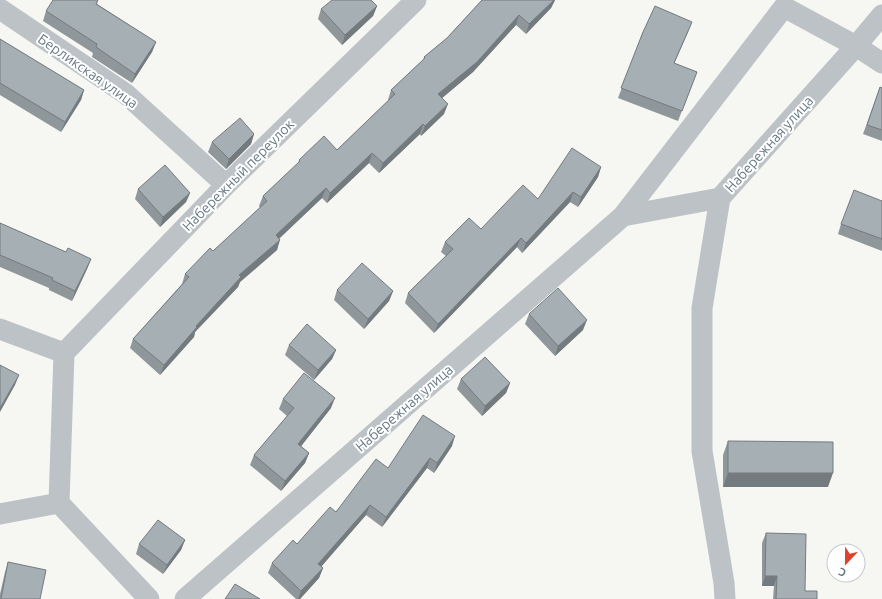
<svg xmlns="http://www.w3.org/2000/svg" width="882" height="599" viewBox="0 0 882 599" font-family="Ubuntu,sans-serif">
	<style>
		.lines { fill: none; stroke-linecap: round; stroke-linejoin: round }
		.minor { stroke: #bcc2c5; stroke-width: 21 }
		.wall { fill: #8f979b }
		.shaded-wall { fill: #747b7e }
		.building { fill: #a6b0b4; stroke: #747b7e }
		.labels { text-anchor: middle; stroke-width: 4; stroke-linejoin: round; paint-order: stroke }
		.street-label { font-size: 14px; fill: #667983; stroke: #fff }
	</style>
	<rect width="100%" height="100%" fill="#f6f6f3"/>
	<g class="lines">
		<!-- minor -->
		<path class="minor" d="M0,9l126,85 100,91
			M720,198l-18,110v143l22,132 1,16
			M623,216l97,-18 136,-152 26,-31
			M0,329l64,24 -5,150 90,96
			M64,353l162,-168 190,-185
			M0,514l59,-11
			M185,599l438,-383 161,-209 72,39 26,17"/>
	</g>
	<!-- wall -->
	<path class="wall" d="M98,0l-1,4 59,38 -4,10 -20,31 -40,-26 1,-4 -50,-32 3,-10z
		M482,0h73l-4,8 -25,26 -10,-9 -43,47 -31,26 2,16 -23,22 -1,-2 -41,39 -10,-10 -42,40 -5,-5 -43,41 -2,11 -37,32 -2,5 -43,45 -1,5 -34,38 -30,-27 3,-9 49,-55 3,-10 28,-23 47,-43 -1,-2 4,-10 35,-32 1,-4 38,-10 51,-49v-1l3,-10 32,-30 1,-3 23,-19z
		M377,6l-4,10 -31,29 -24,-26 3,-10z
		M643,32h45l-14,31 23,9 -19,49 -60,-23z
		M0,39l84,51 -3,10 -20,32 -61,-37z
		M880,87l2,1v53l-19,-7z
		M254,134l-3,10 -25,25 -18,-17 4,-10z
		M601,167l-3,10 -20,30 -8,-5 -48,51 -5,-6 -83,86 -29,-30 3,-10 38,-37 -5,-4 4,-10 36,-13 57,-30z
		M138,189l52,4 -4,9 -26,25 -25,-28z
		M882,201v50l-44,-17 3,-10z
		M0,223l66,29 25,7 -4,10 -15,32 -23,-11v-2l-49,-21z
		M337,290l56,1 -4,10 -25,28 -30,-29z
		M529,314l54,16 -28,26 -30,-32z
		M289,345l47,5 -4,9 -18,21 -29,-25z
		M461,379l49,4 -4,10 -24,23 -25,-27z
		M283,399l48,9 -30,38 8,7 -4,10 -24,28 -31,-26 4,-10 33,-39 -8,-7z
		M728,441l100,46h-105v-32z
		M452,446l-18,27 -7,-5 -45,59 -16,-12 -45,51 2,2 -4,10 -19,21h-4l-28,-26 4,-10 25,-19 91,-76z
		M766,533l39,58 12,8h-44l1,-13h-12v-43z
		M185,540l-4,10 -18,24 -27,-20 3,-10z
		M8,562l32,37h-40v-5l5,-22z"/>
	<!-- shaded-wall -->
	<path class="shaded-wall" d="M554,0h1l-4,8 -25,26 3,-10z
		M377,6l-4,10 -31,29 3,-10z
		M519,15l-3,10 -43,47 -38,32 3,-10z
		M692,22l-4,10 -18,41 4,-10z
		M156,42l-4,10 -20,31 3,-9z
		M84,90l-3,10 -20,32 4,-10z
		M448,104l-4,10 -23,22 4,-10z
		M423,124l-3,10 -41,39 4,-10z
		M254,134l-3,10 -25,25 3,-10z
		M372,153l-3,10 -42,40 3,-10z
		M601,167l-3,10 -20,30 3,-10z
		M326,188l-4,10 -50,47 4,-10z
		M573,192l-3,10 -48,51 4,-10z
		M190,193l-4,9 -26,25 3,-10z
		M521,238l-4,9 -83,86 4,-9z
		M280,240l-3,10 -37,32 -2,5 -43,45 -1,5 -34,38 4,-10 75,-90z
		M91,259l-4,10 -15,32 3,-10z
		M393,291l-4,10 -25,28 4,-10z
		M587,320l-4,10 -28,26 3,-10z
		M336,350l-4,9 -18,21 4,-10z
		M19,375l-4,10 -15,27v-4z
		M510,383l-4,10 -24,23 3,-10z
		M335,398l-4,10 -36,46 3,-10z
		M455,436l-3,10 -18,27 3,-10z
		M309,453l-4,10 -24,28 4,-10z
		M430,458l-3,10 -45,59 4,-10z
		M728,473h105l-5,14h-105z
		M370,505l-4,10 -51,59 3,-10z
		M185,540l-4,10 -18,24 4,-9z
		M323,568l-4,10 -19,21h-2l3,-8z
		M765,576h12l-3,10h-12z"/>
	<!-- building -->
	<path class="building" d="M53,0h45l-2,4 60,38 -21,32 -39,-27 1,-3 -51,-33z
		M332,0h39l6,6 -32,29 -24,-26z
		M482,0h72l-25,24 -10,-9 -42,47 -39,32 10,10 -23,22 -2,-2 -40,39 -11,-10 -42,40 -4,-5 -50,47 4,5 -41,35 2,2 -45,49 1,1 -33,38 -31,-26 56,-62 -4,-3 25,-26 3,3 54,-50 -4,-5 37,-35 -1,-1 25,-24 13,14 58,-56 -4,-4 34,-32 -1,-1 23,-19z
		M655,6l37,16 -18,41 23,9 -15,39 -61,-23 22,-56z
		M0,39l84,51 -19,32 -65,-39z
		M880,87l2,1v42l-15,-5z
		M240,118l14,16 -25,25 -17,-17z
		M572,148l29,19 -20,30 -8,-5 -47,51 -5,-5 -83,86 -30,-31 45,-44 -8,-7 24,-24 12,11 42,-44 15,14z
		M165,165l25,28 -27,24 -25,-28z
		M854,190l28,11v38l-41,-15z
		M0,223l66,29 2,-4 23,11 -16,32 -23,-11 1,-2 -53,-23z
		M362,263l31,28 -25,28 -31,-29z
		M558,288l29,32 -29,26 -29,-32z
		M307,324l29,26 -18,20 -29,-25z
		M485,357l25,26 -25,23 -24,-27z
		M0,365l19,10 -19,33z
		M304,373l31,25 -37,46 11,9 -24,28 -31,-26 40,-47 -11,-9z
		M423,415l32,21 -18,27 -7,-5 -44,59 -16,-12 -52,59 5,4 -22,23 -29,-28 21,-23 4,4 33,-37 6,5 40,-53 12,9z
		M728,441l105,1v31h-105z
		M158,520l27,20 -18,25 -28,-21z
		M766,533l40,1 -1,57h12v8h-41l1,-23h-12z
		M8,562l38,8 -6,29h-39z
		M235,584l25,15h-35z"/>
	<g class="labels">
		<!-- street labels -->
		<g class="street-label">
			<text transform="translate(88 71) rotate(35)" y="5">Берликская улица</text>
			<text transform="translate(769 144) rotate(-48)" y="5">Набережная улица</text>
			<text transform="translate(238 175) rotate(-45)" y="5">Набережный переулок</text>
			<text transform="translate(404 408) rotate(-41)" y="5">Набережная улица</text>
		</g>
	</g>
	<!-- north arrow -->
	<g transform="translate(846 563) rotate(202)"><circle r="19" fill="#ffffff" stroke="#c2c9cd"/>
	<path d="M0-3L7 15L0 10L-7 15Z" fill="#dd422c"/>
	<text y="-6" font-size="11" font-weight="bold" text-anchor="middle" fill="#667983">С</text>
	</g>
</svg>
